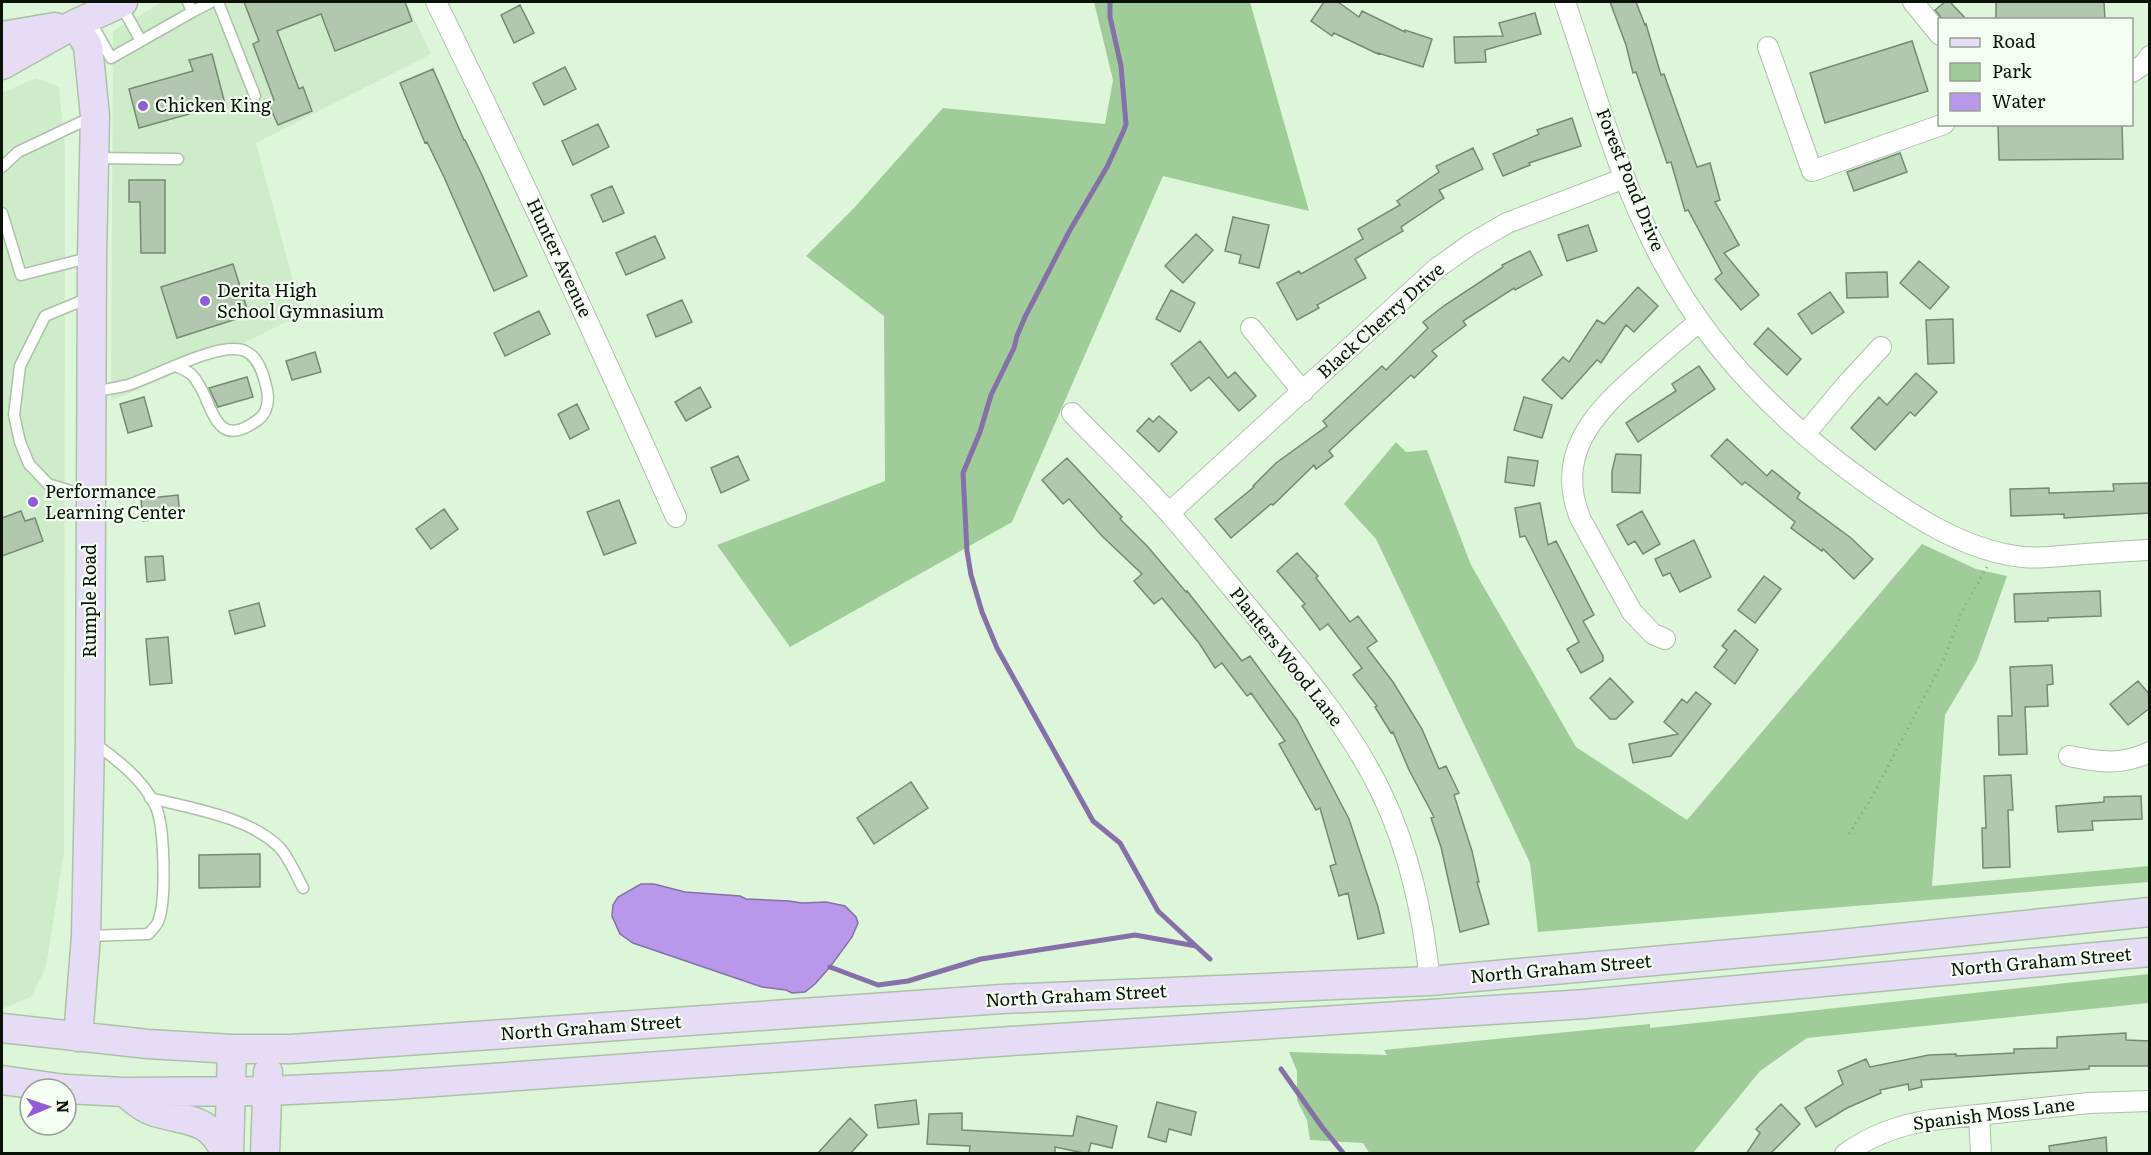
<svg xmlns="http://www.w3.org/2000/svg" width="2151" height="1155" viewBox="0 0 2151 1155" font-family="Literata,serif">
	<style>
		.built { fill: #cfecca }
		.green { fill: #9fcc99 }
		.water { fill: #b998ec; stroke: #8570a8; stroke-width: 1.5 }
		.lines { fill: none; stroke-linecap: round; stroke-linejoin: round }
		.stream { stroke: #8570a8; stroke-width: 5 }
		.building { fill: #b1c8ae; stroke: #748a71; stroke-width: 1.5 }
		.lane-casing { stroke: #abc2a7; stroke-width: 13 }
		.street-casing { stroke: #abc2a7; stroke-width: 22 }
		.secondary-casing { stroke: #abc2a7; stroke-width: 31 }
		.path { stroke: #94a791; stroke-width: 3; stroke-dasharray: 1.5 4.5; stroke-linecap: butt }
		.lane { stroke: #fff; stroke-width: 10 }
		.street { stroke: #fff; stroke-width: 20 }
		.secondary { stroke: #e6dcf5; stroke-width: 28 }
		.poi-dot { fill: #925cd5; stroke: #f4fef3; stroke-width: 2 }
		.labels { text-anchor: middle; stroke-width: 4.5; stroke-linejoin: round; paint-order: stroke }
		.poi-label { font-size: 18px; fill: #0b1309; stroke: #f4fef3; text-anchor: start }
		.street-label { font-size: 18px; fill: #0b1309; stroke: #f4fef3 }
	</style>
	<rect width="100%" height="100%" fill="#ddf6da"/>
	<!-- built -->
	<path class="built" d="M162,2h244l25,52 -175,89 46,171 -60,30 -131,57 2,-370z
		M36,78l23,9 6,64 -1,701 -18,115 -15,30 -29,12v-916z"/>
	<!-- green -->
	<path class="green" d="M1094,2h156l59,209 -146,-35 -151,346 -222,125 -73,-102 168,-64 -1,-165 -78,-60 48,-48 89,-100 162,16 8,-44z
		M1396,442l10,10 21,-2 44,115 105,182 111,73 235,-276 54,25 31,7 -30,85 -32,54 -13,171 217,-20v16l-611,50 -8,-69 -154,-324 -32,-35z
		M2149,974v29l-342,35 -47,33 -67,82 -323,1 -7,-11 -53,-3 -3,-20 -10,-20v-29l-8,-19 98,3 -3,-5 266,-26v4z"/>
	<!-- water -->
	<path class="water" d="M641,884h13l31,8 55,4 6,3 43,2 13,2 24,-1 19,4 11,11 2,6 -6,14 -22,30 -15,17 -10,8 -13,1 -6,-3 -24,-3 -129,-44 -13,-9 -8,-18 1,-11 5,-8z"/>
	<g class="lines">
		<!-- stream -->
		<path class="stream" d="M1110,2v15l11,49 5,58 -2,6 -17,37 -37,63 -45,87 -8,19 -3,12 -23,47 -11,37 -17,41 4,78 4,24 11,37 15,36 96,173 27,22 38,68 52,48
			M830,967l48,18 30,-4 73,-22 154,-24 61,11
			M1281,1069l41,58 22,27"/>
	</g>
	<!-- building -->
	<path class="building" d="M244,2h161l7,19 -77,30 -14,-37 -44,17 22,58 4,-2 9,24 -34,14 -10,-23 6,-2 -21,-56 6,-3z
		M1324,2h14l21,15 3,-6 43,21v-2l27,9 -9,28 -45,-14v1l-44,-21 -2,3 -21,-15z
		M1610,2h26l9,23 1,-1 15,51 3,-1 33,93 13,-4 10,37 -5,2 24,43 -15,8 35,42 -18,15 -26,-31 7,-6 -34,-63 -3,1 -14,-49 -4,1 -31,-91 -3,1 -7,-28z
		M1945,2h5l17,18h-24l-8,-10z
		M1996,2h108l1,18h-109z
		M520,5l14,28 -20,10 -13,-28z
		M1535,13l6,21 -56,16 1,12 -31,1 -1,-26 49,-1 -4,-13z
		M1912,41l16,50 -103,32 -15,-50z
		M212,54l13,50 -86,24 -10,-39 64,-18 -4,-11z
		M565,67l11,22 -32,16 -11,-22z
		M433,69l31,71h1l17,35 45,101 -33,15 -50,-114 -17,-35 -2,1 -25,-60z
		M1572,118l9,28 -52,17 1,2 -27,11 -10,-22 46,-20 -2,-4z
		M598,124l11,23 -36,18 -11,-24z
		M1998,124h124l1,35 -124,1z
		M1473,148l10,21 -44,21 5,8 -43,29 2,4 -48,28 11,19 -49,27 2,3 -22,12 -20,-37 22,-12 2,3 62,-35 -5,-10 42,-24 -3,-4 42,-29 -3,-6z
		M1900,153l7,19 -53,19 -7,-19z
		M129,180h36v73h-24l-1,-51h-11z
		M612,186l12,27 -21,9 -12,-27z
		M1233,217l36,8 -10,43 -20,-5 2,-8 -16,-4z
		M1588,225l9,26 -30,10 -9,-26z
		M1196,234l17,16 -30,33 -18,-17z
		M655,236l10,22 -39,17 -10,-22z
		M1530,251l12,24 -27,15 -1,-2 -51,33 3,4 -34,26 5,5 -23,22 -3,-3 -82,76 4,5 -17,13 -2,-4 -41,40 -2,-1 -40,34 -16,-19 39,-32 -1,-1 23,-23 51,-37 -4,-5 59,-55 4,4 42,-42 -5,-6 22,-17 58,-38 -1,-2z
		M1919,261l30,26 -19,22 -30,-26z
		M233,264l16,51 -72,23 -16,-51z
		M1887,272l1,25 -41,1 -1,-25z
		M1638,287l20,19 -24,26 -8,-7 -25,38 -4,-3 -35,39 -20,-19 21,-23 6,5 28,-42 7,4z
		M1171,290l24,13 -15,29 -24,-13z
		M1830,292l14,20 -32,22 -14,-20z
		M682,300l10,22 -36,15 -9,-22z
		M539,311l11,23 -45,22 -11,-23z
		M1953,319l1,44 -26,1 -2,-44z
		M1768,328l33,31 -14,16 -33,-31z
		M1200,341l28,37 7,-6 21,24 -17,15 -30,-34 -18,14 -20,-27z
		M315,352l6,20 -29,8 -6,-19z
		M1699,366l16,23 -77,53 -12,-19 50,-32 -4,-7z
		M1916,373l21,19 -22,24 -5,-4 -35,38 -24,-22 28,-31 8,8z
		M247,377l6,20 -35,10 -9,-19z
		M700,387l11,20 -25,14 -11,-19z
		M144,397l8,29 -24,7 -8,-29z
		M1524,397l28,8 -10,33 -28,-8z
		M577,404l12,25 -19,10 -12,-25z
		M1159,416l18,16 -18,20 -22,-21 12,-13 4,4z
		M1727,439l40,37 5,-6 28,23 -3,5 54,40 22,21 -19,20 -31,-30 -1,2 -31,-23 4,-6 -50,-40 -3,3 -31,-29z
		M1616,454l25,1 -1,38 -28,-1v-21z
		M738,456l11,24 -28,13 -10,-25z
		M1508,457l30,4 -4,25 -29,-4z
		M1067,458l55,59 -2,2 28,28 38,45 1,-1 55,70 8,-5 47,64 52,99 29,88 6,26 -26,6 -10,-46 -9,3 -9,-30 6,-2 -16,-56 -4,2 -37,-66 6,-3 -34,-48 -4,3 -25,-33 -7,5 -16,-25 -37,-45 -8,6 -20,-23 8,-7 -40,-38 -33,-37 -6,5 -21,-24z
		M2150,483v30l-86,5v-4l-53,2 -1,-27 39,-1v5l65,-2 -1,-7z
		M178,495l2,22 -37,4 -2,-22z
		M619,500l17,43 -32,12 -17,-43z
		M1540,503l8,42 8,-4 38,74 -11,6 20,35v5l-22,12 -14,-24 12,-7 -54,-106 -5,1 -5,-29z
		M444,509l14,20 -27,20 -15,-20z
		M21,511l4,10 10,-3 8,23 -41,15v-38z
		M1642,511l18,33 -17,10 -8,-13 -7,4 -11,-20z
		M1694,540l17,37 -31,15 -10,-19 -7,3 -8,-17z
		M1297,553l21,23 -2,2 34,44 8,-6 19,25 -10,7 26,34 29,47 17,40 7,-3 13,27 -5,2 18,56 7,31h-2l12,42 -29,8 -19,-85 -10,-29 3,-1 -25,-47 -16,-38 -2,1 -16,-26 2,-1 -24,-31 9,-7 -34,-44 -8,6 -18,-24 3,-2 -28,-33z
		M163,556l2,24 -18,2 -2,-25z
		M1764,576l17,13 -26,34 -17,-13z
		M2100,591l1,25 -53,2v3l-33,1 -1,-28z
		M259,603l6,23 -30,8 -6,-23z
		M1735,630l23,20 -23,34 -21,-17 13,-17 -5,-4z
		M168,637l4,46 -22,2 -4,-46z
		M2052,665l1,19 -6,1 1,21 -23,1 2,47 -28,1 -1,-39h14l-2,-49z
		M1610,678l23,24 -17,17h-6l-20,-21z
		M2138,681l12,14v13l-22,17 -18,-21z
		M1696,692l15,12 -40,52 -38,7 -4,-19 49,-10 -14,-12 18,-23 5,4z
		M2011,775l2,35h-5l2,57 -27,1 -1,-40h4l-2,-52z
		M911,782l17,26 -54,36 -17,-26z
		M2141,796l1,23 -50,2 1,9 -35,2 -2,-26 48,-4v-5z
		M260,854v33l-61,1v-33z
		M2126,1033v7l24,1v25h-61v3l-168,11 1,7 -13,3 -1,-6 -28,6 1,3 -34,15 -31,19 -11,-19 38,-24 -5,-13 28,-12 4,8 59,-12 27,-1v2l58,-3v-4l43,-1v-11z
		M916,1100l3,24 -41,4 -3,-23z
		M1157,1102l39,10 -5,23 -22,-6 -3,13 -18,-5z
		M1781,1104l19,20 -30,30h-24l14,-21 -4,-4z
		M962,1113v17l111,6 4,-20 40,10 -5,22 -21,-5 -3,11 -33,-7v7h-86l1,-8 -43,-2 2,-30z
		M850,1118l17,17 -17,19h-33z
		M2106,1137l1,17h-57l-1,-8z"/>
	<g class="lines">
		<defs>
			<path id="lane" d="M218,2l37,94
				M121,5l20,36 51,-29 -4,-10
				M192,12l19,-10
				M89,19l22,39 30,-17
				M94,158l84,1
				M2,167l16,-15 74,-35
				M2,213l19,62 71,-18
				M91,392c12,-2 25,-4 37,-7 26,-8 93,-45 117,-34 14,6 19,25 22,39 2,9 1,22 -8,29 -48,37 -45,-22 -67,-44 -4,-4 -10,-6 -16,-9
				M90,497l-42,-13 -19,-20 -9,-22 -6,-27 6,-49 25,-50 46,-19
				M150,798c40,10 100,19 130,50 9,10 16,27 23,40
				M86,936l62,-2c4,-4 10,-9 11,-15 7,-20 6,-95 -4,-114 -13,-27 -38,-45 -61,-62"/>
			<path id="street" d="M436,2c84,170 163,342 240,515
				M1565,2c30,87 54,180 99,262 48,89 123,163 205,221 45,32 97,66 154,72 16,2 33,-1 50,-2 25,-2 51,-4 77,-5
				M1913,2l27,33
				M1768,47l44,124 132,-47
				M2132,72l12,-8 6,-8
				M1251,328l52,64
				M1072,413c32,33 67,66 98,101 30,34 58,70 88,105 45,54 92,109 123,173 29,60 42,124 49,189
				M1805,434l41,-49 35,-38
				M1169,513l268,-245 34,-24 36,-21 118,-45
				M1665,639l-12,-5 -21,-22 -51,-92c-27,-64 11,-105 56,-145 21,-19 41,-36 63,-54
				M2069,756c31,6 51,10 81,-4
				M1979,1116l2,38
				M1845,1154c26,-19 54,-29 86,-34l158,-17 61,-2"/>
			<path id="secondary" d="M75,24l13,22 7,70 -3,141 -2,483 -4,196 -8,101
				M2,36l53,-9
				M2,65l73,-41 48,-22
				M2,1028l146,16 84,5h59l711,-50 428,-18 391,-35 329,-34
				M2,1080l63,9
				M66,1089l58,3 144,-1 125,-6 618,-44 574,-37 565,-52
				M124,1092c8,6 18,16 28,19 34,12 56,3 74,43
				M229,1154l3,-105
				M265,1154l3,-82"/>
		</defs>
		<!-- lane casing -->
		<use href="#lane" class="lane-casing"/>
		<!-- street casing -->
		<use href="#street" class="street-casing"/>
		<!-- secondary casing -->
		<use href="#secondary" class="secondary-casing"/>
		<!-- path -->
		<path class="path" d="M1849,834l22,-35 73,-140 17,-46 26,-46"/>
		<!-- lane -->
		<use href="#lane" class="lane"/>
		<!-- street -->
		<use href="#street" class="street"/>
		<!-- secondary -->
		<use href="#secondary" class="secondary"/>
	</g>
	<!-- markers -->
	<g class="poi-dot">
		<circle cx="143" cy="106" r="6"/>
		<circle cx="205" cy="301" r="6"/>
		<circle cx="33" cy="502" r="6"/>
	</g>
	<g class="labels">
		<!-- poi labels -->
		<g class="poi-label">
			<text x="155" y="112">Chicken King</text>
			<text x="217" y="297">Derita High<tspan x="217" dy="21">School Gymnasium</tspan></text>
			<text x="45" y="498">Performance<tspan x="45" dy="21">Learning Center</tspan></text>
		</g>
		<!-- street labels -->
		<g class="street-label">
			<text transform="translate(1630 180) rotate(68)" y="6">Forest Pond Drive</text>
			<text transform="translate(559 258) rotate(65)" y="6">Hunter Avenue</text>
			<text transform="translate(1381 321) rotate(-42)" y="6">Black Cherry Drive</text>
			<text transform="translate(90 601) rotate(-90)" y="6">Rumple Road</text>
			<text transform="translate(1286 657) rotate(52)" y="6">Planters Wood Lane</text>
			<text transform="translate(2041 962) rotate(-5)" y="6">North Graham Street</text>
			<text transform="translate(1561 969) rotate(-5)" y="6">North Graham Street</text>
			<text transform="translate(1076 996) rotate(-3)" y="6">North Graham Street</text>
			<text transform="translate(591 1028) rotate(-4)" y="6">North Graham Street</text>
			<text transform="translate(1994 1114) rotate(-7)" y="6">Spanish Moss Lane</text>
		</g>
	</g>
	<!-- border -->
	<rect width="2151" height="1155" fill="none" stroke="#0b1309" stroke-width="6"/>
	<!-- legend -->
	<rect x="1938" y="18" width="195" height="108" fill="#f4fef3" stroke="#97a095" stroke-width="1.5"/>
	<rect x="1950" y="38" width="30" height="9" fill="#e6dcf5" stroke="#97a095" stroke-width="1.5"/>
	<text x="1992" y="48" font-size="18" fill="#0b1309">Road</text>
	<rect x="1950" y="63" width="30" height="18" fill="#9fcc99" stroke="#97a095" stroke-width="1.5"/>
	<text x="1992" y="78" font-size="18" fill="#0b1309">Park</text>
	<rect x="1950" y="93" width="30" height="18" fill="#b998ec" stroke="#97a095" stroke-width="1.5"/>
	<text x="1992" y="108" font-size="18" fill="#0b1309">Water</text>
	<!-- north arrow -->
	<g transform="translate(48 1107) rotate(88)"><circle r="28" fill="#f4fef3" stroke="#97a095" stroke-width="1.5"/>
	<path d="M0-4.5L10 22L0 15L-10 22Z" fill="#925cd5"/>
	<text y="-9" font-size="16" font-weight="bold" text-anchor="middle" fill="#0b1309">N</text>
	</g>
</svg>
